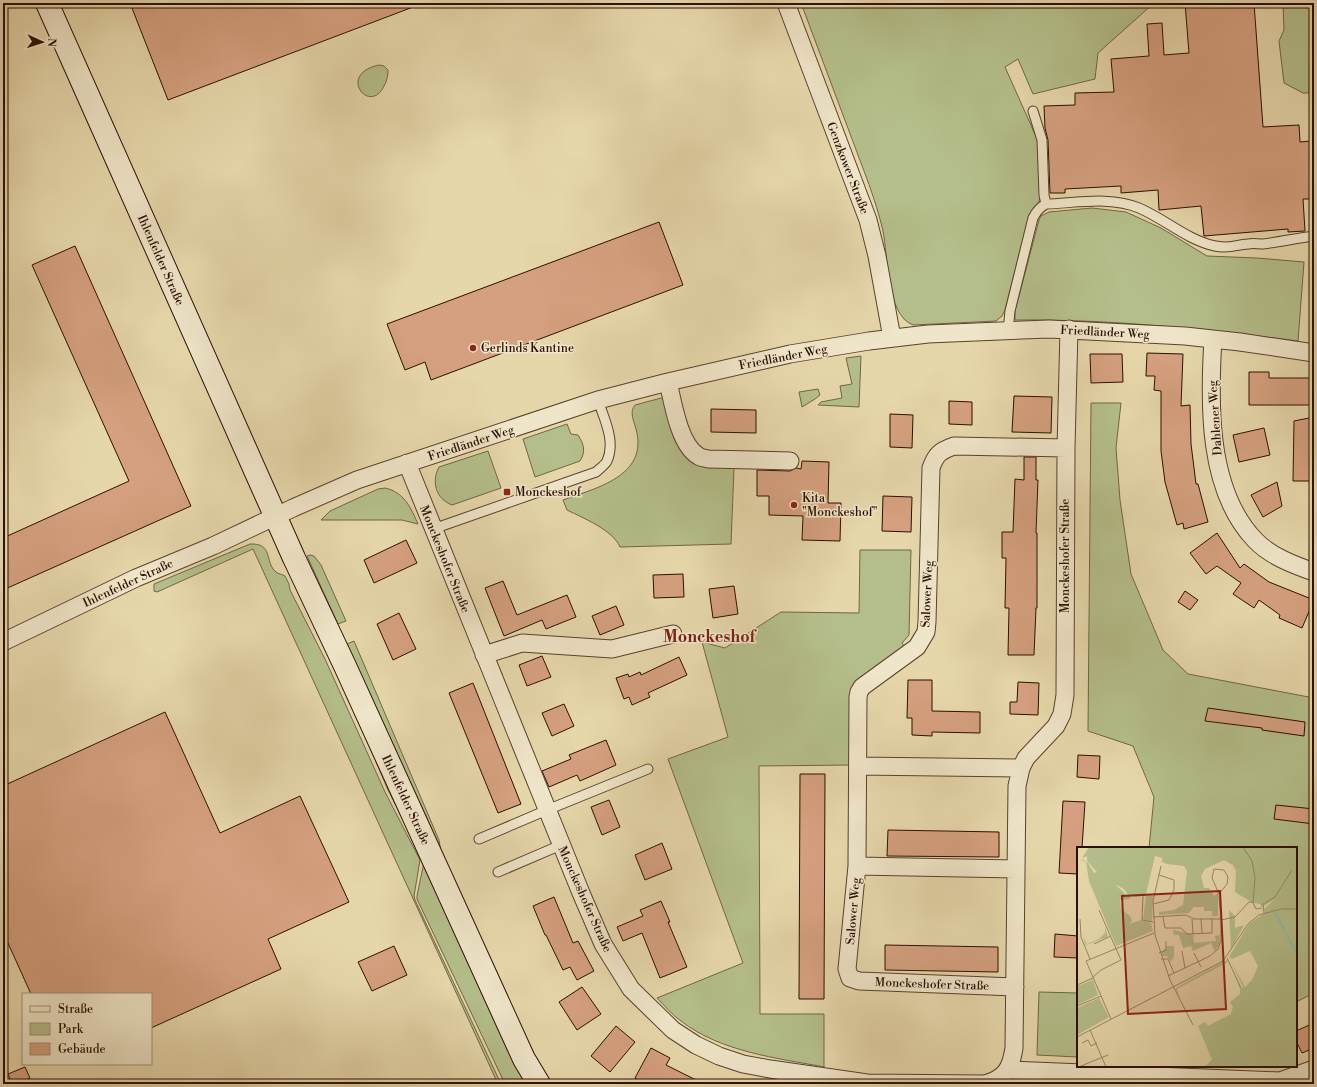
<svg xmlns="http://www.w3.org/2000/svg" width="1317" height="1087" viewBox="0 0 1317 1087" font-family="'Libre Bodoni',serif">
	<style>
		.green { fill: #b4be8a; stroke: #706645 }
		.building { fill: #d5a07f; stroke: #2b0f00 }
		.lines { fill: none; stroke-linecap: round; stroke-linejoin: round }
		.lane-casing { stroke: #5a412b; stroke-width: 11 }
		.street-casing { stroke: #5a412b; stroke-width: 19 }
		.secondary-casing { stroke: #2b0f00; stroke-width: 24 }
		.lane { stroke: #efe5c8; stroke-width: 9 }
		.street { stroke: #efe5c8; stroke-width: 17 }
		.secondary { stroke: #efe5c8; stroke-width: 22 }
		.poi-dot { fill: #8f2418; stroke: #efe5c8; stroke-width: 1.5 }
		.labels { text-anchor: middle; stroke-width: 3; stroke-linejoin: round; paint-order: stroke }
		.street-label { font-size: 12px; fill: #2b0f00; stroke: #efe5c8 }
		.poi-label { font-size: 12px; fill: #2b0f00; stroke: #efe5c8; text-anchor: start }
		.district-label { font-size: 16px; font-weight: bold; fill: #7a1f14; stroke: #efe5c8 }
		.inset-river { fill: none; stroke: #96b9ab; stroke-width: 2 }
		.inset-road { fill: none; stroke: #9b8767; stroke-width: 1 }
		.view { fill: #8f2418; fill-opacity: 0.15; stroke: #8f2418; stroke-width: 2 }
		.inset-edge { fill: none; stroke: #2b0f00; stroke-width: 2 }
	</style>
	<rect width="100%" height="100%" fill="#e6d7ab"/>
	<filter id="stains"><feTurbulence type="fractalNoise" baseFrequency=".005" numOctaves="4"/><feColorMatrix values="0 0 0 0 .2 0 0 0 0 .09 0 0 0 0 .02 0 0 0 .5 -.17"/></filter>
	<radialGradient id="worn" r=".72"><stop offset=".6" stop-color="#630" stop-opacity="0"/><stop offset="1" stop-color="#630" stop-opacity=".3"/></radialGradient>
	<!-- green -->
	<path class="green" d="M801,3h353l-56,50 -3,26 -62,15 -15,-35 -13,8 33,74 3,55c-2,8 -8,13 -12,19l-24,95 -3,6 -6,5 -83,4c-27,-10 -25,-70 -30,-94 -7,-31 -20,-62 -31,-92 -17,-45 -34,-91 -51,-136z
		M1283,3h31v64l-3,9 -2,17h-6l-19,-10 -5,-42 5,-11z
		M379,65l5,1 4,4c0,6 -1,11 -4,16 -14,30 -48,-12 -5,-21z
		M1092,208l34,4 35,16 46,28 50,2 47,4 -6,79c-94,-12 -188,-22 -283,-21v-9l24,-91 2,-4 8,-4z
		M861,356l-2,51 -41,-2 3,-3 21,-4 -2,-12 12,-2 -6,-26z
		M818,389l2,6 -5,4 -13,8 -3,-15z
		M665,397l11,43 58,28 -3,76 -111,3c-7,-17 -37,-29 -53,-37l-4,-10c33,-12 86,-24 73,-71 -2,-8 -7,-17 -1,-24z
		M1091,403h30l-5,45 4,52 11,74 32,76 25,24 126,24v295l-18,9v-154h-147l5,-51 -21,-51 -45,-15z
		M567,424l4,10 7,1c6,9 8,17 2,26l-45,16 -12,-38z
		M488,451l13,37 -49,17c-16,-6 -21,-23 -13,-38z
		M385,488c19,4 26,20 33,36l-16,-4h-81l9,-9 48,-22z
		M250,544c24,-1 14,18 26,28 2,2 6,2 9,4l4,8 1,6 35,69 60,133 35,68 -6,36 1,4 86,184h-3l-245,-535 -96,43 -3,-1v-7z
		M860,550h51l-2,85 -7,8 4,5 -48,35 -6,82 -93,1 1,248h64v53c-47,-9 -103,-15 -143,-46 -9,-6 -16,-15 -24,-23l86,-35 -75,-204 60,-22 -26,-95 23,6 56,-36 78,1z
		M310,555l4,1 7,9 25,56 -8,3 -31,-68z
		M354,641l85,199 3,17 -95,-213z
		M347,693l183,391h-25l-88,-185v-3l7,-34 -1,-3 -35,-69z
		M1039,992l39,1v64l-41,-2z"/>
	<!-- building -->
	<path class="building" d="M130,3h291v1l-253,96z
		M1185,3h69l9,124 36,-2 1,17 10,-1 2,58h-9l2,32 -17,1v-3l-84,7 -3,-30 -42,4 -1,-20 -37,3v-7l-56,3v4h-15l-2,-53 -3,-12 -1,-22 31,-1v-12l39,-1 -3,-33 38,-3 -2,-32 15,-1 2,32 25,-2z
		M659,222l24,63 -252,95 -6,-18 -20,8 -18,-46z
		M75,246l116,260 -188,84v-52l126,-57 -97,-216z
		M1147,353l36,1 -2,52 9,-1 1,39 5,40h2l10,38 -24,7 -1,-6 -6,2 -12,-43 -4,-31v-60l-7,-1 1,-14h-9z
		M1090,354h32l1,28 -32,1z
		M1249,372h20v6h45v27h-65z
		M1014,396l38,1 -1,36 -39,-1z
		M949,401l23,1v23l-23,-1z
		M711,409l45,1v23l-45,-1z
		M890,414l23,1 -1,33 -22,-1z
		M1314,417v64h-21l1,-60z
		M1264,428l6,27 -31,7 -6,-27z
		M1024,457h12v23h2l-2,53h1v75h-1l-2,47h-26l1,-47h-4l1,-50h-4v-26h11l2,-53 9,1z
		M802,461l27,1 -1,41h13l-1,38 -38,-1 1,-24 -34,-1v-19h-12v-26l33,1 6,-3 5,1z
		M1277,482l5,24 -19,11 -12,-22z
		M883,496l29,1 -1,35 -29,-1z
		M1217,533l23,35 4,-4 25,18 45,18 -12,28 -23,-10 1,-3 -21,-15 -5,8 -21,-14 8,-11 -24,-17 -11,8 -16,-21z
		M406,540l11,23 -43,20 -10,-23z
		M683,574l1,23 -30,1 -1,-23z
		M503,581l14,34 50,-20 9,22 -30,12 -4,-9 -38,16 -19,-48z
		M734,586l4,28 -25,4 -4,-29z
		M1185,591l13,9 -8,10 -12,-8z
		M616,606l8,19 -24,10 -8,-19z
		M399,613l17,36 -23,11 -16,-36z
		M542,656l9,21 -24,9 -8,-21z
		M679,657l8,18 -39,18 2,4 -18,8 -3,-8 -5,2 -8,-21 12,-4 1,3 11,-5 1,3z
		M908,680h24v31l48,1v21l-48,-1v4l-20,-1v-17h-5z
		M1018,682l21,1 -1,32 -28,-1v-12h7z
		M473,683l48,121 -23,9 -49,-120z
		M564,704l10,22 -22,10 -10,-23z
		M1208,708l97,14 -1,14 -42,-6v-2l-57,-7z
		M165,712l55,121 80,-37 49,106 -81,37 13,30 -130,59v-34h-120l-28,-62v-146z
		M606,740l10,25 -36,16 -3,-6 -28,12 -7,-16 29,-12 -2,-4z
		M1078,755l22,1 -1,23 -22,-2z
		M800,774h25l-1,225h-25z
		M609,800l11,27 -18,8 -11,-28z
		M1063,801l22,1 -3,46h-4v26l-19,-1z
		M1276,805l38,4v15l-40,-5z
		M888,830l111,2v25l-112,-1z
		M662,843l10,26 -27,11 -10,-25z
		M554,897l19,46 5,-2 16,30 -17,9 -7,-13 -7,3 -17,-35h-1l-12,-29z
		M661,901l9,21h-2l19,45 -27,11 -18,-45 -19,8 -6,-14 26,-11 -3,-6z
		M1055,934l23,2v22l-24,-1z
		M885,945l113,2v25l-113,-2z
		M394,946l13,29 -35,16 -14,-29z
		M582,987l19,27 -24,16 -18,-28z
		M1314,1023v25l-12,5 -6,-12v-10z
		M616,1026l19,16 -25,30 -19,-16z
		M651,1048l19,10 -4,7 38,19h-58l-11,-6z
		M25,1067l5,11 -13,6h-5l-4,-10z"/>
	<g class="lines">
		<defs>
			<path id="lane" d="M1033,111l9,29 2,55 2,9
				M1008,330l2,-19 23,-93c3,-6 7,-11 13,-14 30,-1 65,-8 93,4 26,11 48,32 76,38 14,3 20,-1 33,-2 5,-1 10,0 15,0 16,-2 35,-6 51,-8
				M433,529l163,-57c3,-3 9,-7 11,-11 9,-20 -3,-42 -9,-61
				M479,839l68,-29 101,-41
				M498,872l63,-27"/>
			<path id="street" d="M786,3l82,217 9,36 15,82
				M1213,339c-4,64 -6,151 42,201 15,16 39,25 59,32
				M668,382c5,21 11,61 29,73 3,3 8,3 11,4l82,2
				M407,463l174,430 22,51 28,45 42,41 23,15 23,11 24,8 27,5 97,14 116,1
				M3,642l133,-64 77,-32 80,-38 64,-28 241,-80 70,-18 122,-28 79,-13 59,-7 121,-5 136,7 55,6 74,11
				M484,655l38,-12 90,6 61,-15
				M858,766l163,2
				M857,866l159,3
				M1015,987l-156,-6 -9,-3 -3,-9 10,-103 1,-169 1,-5 3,-5 55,-40 9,-15 1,-10 4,-154c5,-14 9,-17 23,-22l112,2
				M1008,1070l272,11 34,-12
				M985,1084c21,-6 26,-16 29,-36l3,-262 4,-18 5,-10 30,-32 6,-12 3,-19 1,-247 3,-119"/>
			<path id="secondary" d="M47,3l247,555 51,108 179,393 15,25"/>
		</defs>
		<!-- lane casing -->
		<use href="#lane" class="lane-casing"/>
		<!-- street casing -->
		<use href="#street" class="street-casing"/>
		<!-- secondary casing -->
		<use href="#secondary" class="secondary-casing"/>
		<!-- lane -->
		<use href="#lane" class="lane"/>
		<!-- street -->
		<use href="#street" class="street"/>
		<!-- secondary -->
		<use href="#secondary" class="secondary"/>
	</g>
	<!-- markers -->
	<g class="poi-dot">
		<circle cx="473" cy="348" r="4"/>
		<rect x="503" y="488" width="8" height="8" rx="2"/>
		<circle cx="794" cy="505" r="4"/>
	</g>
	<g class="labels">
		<!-- street labels -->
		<g class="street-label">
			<text transform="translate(848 168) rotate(69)" y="4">Genzkower Straße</text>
			<text transform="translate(161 260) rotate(66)" y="4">Ihlenfelder Straße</text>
			<text transform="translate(1105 332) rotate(3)" y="4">Friedländer Weg</text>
			<text transform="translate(783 357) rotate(-11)" y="4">Friedländer Weg</text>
			<text transform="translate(1215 418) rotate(-94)" y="4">Dahlener Weg</text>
			<text transform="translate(471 443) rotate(-18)" y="4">Friedländer Weg</text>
			<text transform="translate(1065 556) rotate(-90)" y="4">Monckeshofer Straße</text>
			<text transform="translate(445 559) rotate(68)" y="4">Monckeshofer Straße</text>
			<text transform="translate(128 583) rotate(-25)" y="4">Ihlenfelder Straße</text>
			<text transform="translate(927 594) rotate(-87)" y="4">Salower Weg</text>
			<text transform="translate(406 800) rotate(65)" y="4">Ihlenfelder Straße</text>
			<text transform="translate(585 899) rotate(66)" y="4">Monckeshofer Straße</text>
			<text transform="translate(853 911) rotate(-85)" y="4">Salower Weg</text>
			<text transform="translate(932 984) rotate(2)" y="4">Monckeshofer Straße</text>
		</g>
		<!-- poi labels -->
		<g class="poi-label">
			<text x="481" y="352">Gerlinds Kantine</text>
			<text x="515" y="496">Monckeshof</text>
			<text x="802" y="502">Kita<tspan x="802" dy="14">"Monckeshof"</tspan></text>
		</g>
		<!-- district labels -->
		<g class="district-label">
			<text x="709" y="642">Monckeshof</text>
		</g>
	</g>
	<!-- overview -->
	<g transform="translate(1077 847)">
		<rect width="220" height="220" fill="#e6d7ab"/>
		<path d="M12,0h208v220h-93l8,-7 -14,-34 7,-4 3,4 23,-12 2,-7 -3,-5 10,-8v-5l-6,-16 7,16 2,-2 -13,-27 15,27 7,-7 6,-14 -8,-15 -18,8 -3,-2 20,-33 16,-11 -1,-4 10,-9 -12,7 -2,-3 -6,-1 2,5 -3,-5 -18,-11 1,-21 -3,-6 -9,-5 -19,9 -4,7 3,12h5l5,8 4,-3v23h-6v-5h-8v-4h-10l-5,6 -30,2v-3l15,-2 9,-5 4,-34 -3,-5 -17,-2 -5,-2v-4l-7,-2 -9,38 -17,2 -5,-7 -5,-3 -3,-1 11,11h3v3l-10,1 1,9 9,7 2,5 -3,3 12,-4 10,3 2,8 -37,15 -27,-65 -3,-19 -3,-1 -1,-1 -5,12 5,-13 6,4 6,10 3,-1 -10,-11v-5l-5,2zM69,49h7l-1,26 -9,-2zM152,63l6,6v12l9,-3 -13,24zM28,80l3,10 -22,8 -3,-8 4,7 12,-5 6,-6zM96,83l20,4 1,9 22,-2 -1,-5 5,-1 -1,9 -4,7 -4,-8 -18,8 -2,-5 -8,2 -4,-13h-5zM90,99h7v10l-3,6 -4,-6h-5l-1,-3zM150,113l1,2 -51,27 3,9 -4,-8v-2l3,-2zM16,133l5,15 -21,10v-19zM22,151l10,19 -32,18v-27z" fill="#b4be8a"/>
		<path class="inset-river" d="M198,66l22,40"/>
		<path class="inset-road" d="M166,0l9,14 3,16 -2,26 3,6 6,-1M84,19l-8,35 2,34 15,45 23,45M58,49l8,-1 -1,25 11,2M76,57l16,-4 5,-10v-10l-15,-5M187,66l-1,-9 12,-7 17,-27M76,70l33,-2 8,4h26M86,70l2,11h16l6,6 25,-1v-14M3,72l1,18 9,22M115,72l1,15M124,72l1,14M144,73l14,-3 14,-15h4M17,97l17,-8M105,104l3,17M82,106l7,-3v-9M117,106l7,14M150,111l14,30M84,112h7l6,14M91,129l42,-20 8,-7 3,-9v-19l-2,-27 -7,-16 2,-9 10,1 4,7 -1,7 -8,10M16,130l8,-7 20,-10 -22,-50M0,138l16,-7M0,159l24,-10M34,172l-25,-58 68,-28M13,183l16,37M0,190l146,-76 25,-37 11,-9 22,-6h16M5,196l6,-3 3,6 6,-3M4,219l27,-11"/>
		<path class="view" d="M143,44l6,118 -98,5 -6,-118z"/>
		<rect width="220" height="220" class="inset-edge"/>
	</g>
	<!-- margin -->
	<rect width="1317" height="1087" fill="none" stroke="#e6d7ab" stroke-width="16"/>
	<rect x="4" y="4" width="1309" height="1079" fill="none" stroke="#2b0f00" stroke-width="2"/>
	<rect x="8" y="8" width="1301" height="1071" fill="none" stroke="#2b0f00"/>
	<!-- legend -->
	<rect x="22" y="993" width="130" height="72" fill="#efe5c8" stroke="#a18f78"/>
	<rect x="30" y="1006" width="20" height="6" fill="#efe5c8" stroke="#a18f78"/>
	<text x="58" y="1013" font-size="12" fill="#2b0f00">Straße</text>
	<rect x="30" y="1023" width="20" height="12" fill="#b4be8a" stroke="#a18f78"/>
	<text x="58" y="1033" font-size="12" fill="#2b0f00">Park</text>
	<rect x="30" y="1043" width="20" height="12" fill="#d5a07f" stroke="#a18f78"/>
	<text x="58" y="1053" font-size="12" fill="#2b0f00">Gebäude</text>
	<!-- north arrow -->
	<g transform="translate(42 42) rotate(93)" stroke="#efe5c8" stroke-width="3" paint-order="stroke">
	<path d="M0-3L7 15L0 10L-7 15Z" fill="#2b0f00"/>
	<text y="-6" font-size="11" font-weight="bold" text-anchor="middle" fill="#2b0f00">N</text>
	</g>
	<rect width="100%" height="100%" filter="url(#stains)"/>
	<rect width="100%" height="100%" fill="url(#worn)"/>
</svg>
